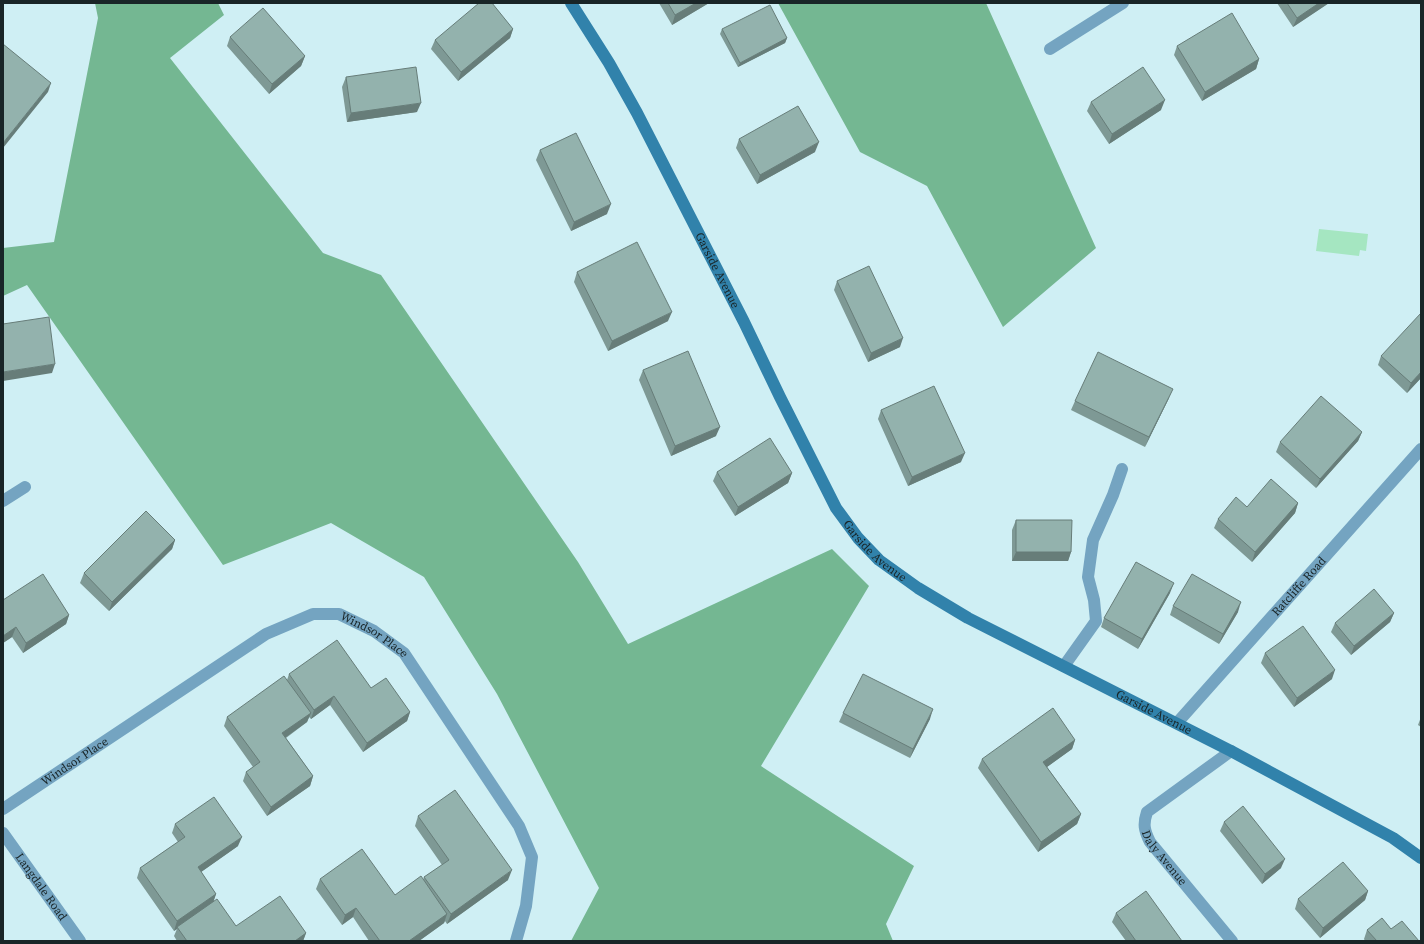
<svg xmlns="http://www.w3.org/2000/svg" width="1424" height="944" viewBox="0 0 1424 944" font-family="'Source Serif 4',serif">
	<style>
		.green { fill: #a5e6c1 }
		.forest { fill: #74b792 }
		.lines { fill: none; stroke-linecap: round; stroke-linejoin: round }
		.lane { stroke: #74a4c1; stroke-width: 12 }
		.street { stroke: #74a4c1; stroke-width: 12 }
		.secondary { stroke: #3182ab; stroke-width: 12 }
		.wall { fill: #7e9995 }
		.shaded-wall { fill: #677d79 }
		.building { fill: #93b2ad; stroke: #677d79 }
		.labels { text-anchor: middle; stroke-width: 3.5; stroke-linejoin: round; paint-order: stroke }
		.street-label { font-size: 12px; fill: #192527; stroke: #e6f9fd }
	</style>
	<rect width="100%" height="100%" fill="#cfeff4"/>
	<!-- green -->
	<path class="green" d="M1319,229l49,5 -2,17 -6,-1 -1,6 -43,-5z"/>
	<!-- forest -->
	<path class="forest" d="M95,3h123l6,12 -54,43 153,195 58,22 197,287 50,82 204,-95 37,37 -108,180 153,100 -28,58 7,17h-322l28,-53 -102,-194 -73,-117 -93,-54 -108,42 -196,-280 -24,11v-48l51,-6 44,-224z
		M778,3h208l110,245 -93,79 -76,-141 -67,-34z"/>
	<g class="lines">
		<!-- lane -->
		<path class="lane" d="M1064,666l32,-45 -2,-21 -6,-23 5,-37 20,-45 9,-26"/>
		<!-- street -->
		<g class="street">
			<path d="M1050,49l73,-46"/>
			<path d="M3,501l22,-14"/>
			<path id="s1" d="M1177,723l244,-274"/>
			<path id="s2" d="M1231,751l-84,61c-4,12 -3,18 3,30l82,99"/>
			<path id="s3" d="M3,809l263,-175 47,-20h26l35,17 30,22 115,173 13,31 -6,49 -10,35"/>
			<path id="s4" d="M3,833l77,108"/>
		</g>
		<!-- secondary -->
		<path class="secondary" id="s5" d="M571,3l38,60 28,50 107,209 36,75 56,111 22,30 21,22 39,28 50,30 263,133 162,87 28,20"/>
	</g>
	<!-- wall -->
	<path class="wall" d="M659,3h50l-37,22z
		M1277,3h52l-36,24z
		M513,29l-3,9 -52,43 -27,-32 4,-9z
		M722,29l65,9 -2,5 -47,24 -18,-33z
		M230,37l75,19 -4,10 -32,28 -42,-48z
		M1177,46l82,13 -3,10 -54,32 -28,-46z
		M346,77l71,35 -70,10 -5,-35z
		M1091,102l70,8 -52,34 -22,-33z
		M739,139l76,13 -58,32 -21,-36z
		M540,150l67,64 -36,17 -35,-71z
		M577,272l91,49 -60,30 -34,-69z
		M837,281l63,66 -32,15 -34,-72z
		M1381,356l40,22 -14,15 -29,-28z
		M643,370l73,66 -45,20 -32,-76z
		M1169,398l-24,49 -74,-37 4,-9z
		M881,410l80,52 -53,24 -30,-67z
		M1362,432l-4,9 -42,47 -40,-36 4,-10z
		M717,472l75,1 -4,10 -53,33 -22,-35z
		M1298,503l-3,10 -43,49 -38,-34 4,-9 29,-12z
		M1016,520l55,32 -3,9h-56v-31z
		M175,540l-3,9 -63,62 -29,-28 4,-10z
		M1170,593l-32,56 -37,-22 3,-9z
		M3,600l66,15 -3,9 -43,29 -11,-16 -9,6z
		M1173,606l65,6 -19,32 -49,-29z
		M1394,613l-4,9 -39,33 -20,-23 4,-9z
		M1265,653l67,26 -38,28 -33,-44z
		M289,674l82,14 39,24 -3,9 -44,31 -33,-47 -19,14 -2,-2 -2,5 -21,16 27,38 -3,10 -43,30 -24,-35 3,-9 7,-5 -29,-41 3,-9 60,-37z
		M843,713l87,6 -20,39 -71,-36z
		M1421,717v10l-3,-2z
		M1075,740l-3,9 -25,18 34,47 -4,10 -39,28 -60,-84 4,-9z
		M418,816l90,64 -61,44 -2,-3 -1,2 -25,18h-50l-16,-24 -11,8 -26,-36 4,-10 75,16 28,-15 1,-3 18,-12 -27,-39z
		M1224,822l57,46 -19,16 -42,-53z
		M175,824l63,22 -37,26 15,22 -3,8 23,24 70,7 -3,8h-126l-3,-5 3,-7 -3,2 -37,-53 3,-10 38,-26 -6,-9z
		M1368,891l-3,9 -45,38 -25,-29 3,-10z
		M1116,913l66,28h-56l-14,-19z
		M1391,929l28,12h-54l-1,-2 3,-9z"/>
	<!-- shaded-wall -->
	<path class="shaded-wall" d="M696,3h13l-37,22 3,-10z
		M1319,3h10l-36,24 4,-9z
		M513,29l-3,9 -52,43 3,-9z
		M787,38l-2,5 -47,24 2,-4z
		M305,56l-4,10 -32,28 3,-10z
		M1259,59l-3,10 -54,32 3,-9z
		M51,83l-3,9 -45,56v-5z
		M1165,100l-4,10 -52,34 3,-10z
		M421,103l-4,9 -70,10 4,-9z
		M819,142l-4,10 -58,32 3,-9z
		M611,204l-4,10 -36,17 3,-9z
		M672,312l-4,9 -60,30 4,-10z
		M903,338l-3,9 -32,15 3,-9z
		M55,364l-3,9 -49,8v-9z
		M1421,372v6l-14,15 4,-10z
		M1173,389l-4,9 -24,49 4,-10z
		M720,427l-4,9 -45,20 4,-10z
		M1362,432l-4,9 -42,47 4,-9z
		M965,453l-4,9 -53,24 4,-9z
		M792,473l-4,10 -53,33 3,-9z
		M1298,503l-3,10 -43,49 3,-10z
		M175,540l-3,9 -63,62 3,-9z
		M1016,552h55l-3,9h-56z
		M1174,583l-4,10 -32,56 4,-10z
		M1241,602l-3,10 -19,32 4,-10z
		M1394,613l-4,9 -39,33 3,-9z
		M69,615l-3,9 -43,29 3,-10z
		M16,627l-4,10 -9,6v-7z
		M1335,670l-3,9 -38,28 3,-9z
		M334,696l-4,9 -19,14 3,-9z
		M933,709l-3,10 -20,39 3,-9z
		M410,712l-3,9 -44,31 4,-9z
		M311,713l-4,9 -28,20 3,-9z
		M1075,740l-3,9 -32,23 3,-10z
		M313,776l-3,10 -43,30 4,-9z
		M1081,814l-4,10 -39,28 3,-10z
		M242,837l-4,9 -44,31 4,-10z
		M1285,859l-4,9 -19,16 3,-10z
		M512,870l-4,10 -61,44 4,-10z
		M1368,891l-3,9 -45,38 3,-10z
		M216,894l-3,9 -36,24v2l-3,2 3,-10z
		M356,908l-3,9 -11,8 3,-10z
		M447,914l-3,9 -25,18h-10z
		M306,933l-3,8h-8z"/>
	<!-- building -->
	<path class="building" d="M479,3h13l21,26 -52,43 -26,-32z
		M668,3h28l-21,12z
		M1287,3h32l-22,15z
		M770,5l17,33 -47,25 -18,-34z
		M263,8l42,48 -33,28 -42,-47z
		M1232,13l27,46 -54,33 -28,-46z
		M3,44l48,39 -48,60z
		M416,67l5,36 -70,10 -5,-36z
		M1143,67l22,33 -53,34 -21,-32z
		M798,106l21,36 -59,33 -21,-36z
		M576,133l35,71 -37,18 -34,-72z
		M637,242l35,70 -60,29 -35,-69z
		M869,266l34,72 -32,15 -34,-72z
		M1421,313v59l-10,11 -30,-27z
		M49,317l6,47 -52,8v-48z
		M688,351l32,76 -45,19 -32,-76z
		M1098,352l75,37 -24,48 -74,-36z
		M934,386l31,67 -53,24 -31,-67z
		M1321,396l41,36 -42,47 -40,-37z
		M770,438l22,35 -54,34 -21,-35z
		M1271,479l27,24 -43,49 -37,-33 18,-22 11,10z
		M146,511l29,29 -63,62 -28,-29z
		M1016,520h56l-1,32h-55z
		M1136,562l38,21 -32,56 -38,-21z
		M43,574l26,41 -43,28 -10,-16 -13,9v-36z
		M1192,574l49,28 -18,32 -50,-28z
		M1374,589l20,24 -40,33 -19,-23z
		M1303,626l32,44 -38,28 -32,-45z
		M337,640l34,48 15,-10 24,34 -43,31 -33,-47 -20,14 -25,-36z
		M863,674l70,35 -20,40 -70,-36z
		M284,676l27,37 -29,20 31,43 -42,31 -25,-35 14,-10 -33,-45z
		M1053,708l22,32 -32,22 38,52 -40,28 -59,-83z
		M455,790l57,80 -61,44 -27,-37 25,-17 -31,-44z
		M214,797l28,40 -44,30 18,27 -39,27 -37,-53 45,-31 -10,-13z
		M1243,806l42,53 -20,15 -41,-52z
		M362,849l33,46 26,-19 26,38 -38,27h-29l-24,-33 -11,7 -25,-36z
		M1343,862l25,29 -45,37 -25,-29z
		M1146,891l36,50h-46l-20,-28z
		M280,896l26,37 -11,8h-108l-10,-14 40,-28 19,27z
		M1382,918l9,11 11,-8 17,20h-42l-10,-11z"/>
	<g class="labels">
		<!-- street labels -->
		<g class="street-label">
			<text dy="4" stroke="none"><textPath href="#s5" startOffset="305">Garside Avenue</textPath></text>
			<text dy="4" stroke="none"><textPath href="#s5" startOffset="629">Garside Avenue</textPath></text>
			<text dy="4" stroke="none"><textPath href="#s1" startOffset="183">Ratcliffe Road</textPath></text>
			<text dy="4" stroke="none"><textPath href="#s3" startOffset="434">Windsor Place</textPath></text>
			<text dy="4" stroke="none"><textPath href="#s5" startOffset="953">Garside Avenue</textPath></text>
			<text dy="4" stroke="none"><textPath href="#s3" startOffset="86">Windsor Place</textPath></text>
			<text dy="4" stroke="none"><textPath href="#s2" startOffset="156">Daly Avenue</textPath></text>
			<text dy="4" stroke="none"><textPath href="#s4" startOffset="66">Langdale Road</textPath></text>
		</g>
	</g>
	<!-- border -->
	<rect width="1424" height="944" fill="none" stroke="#192527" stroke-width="8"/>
</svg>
